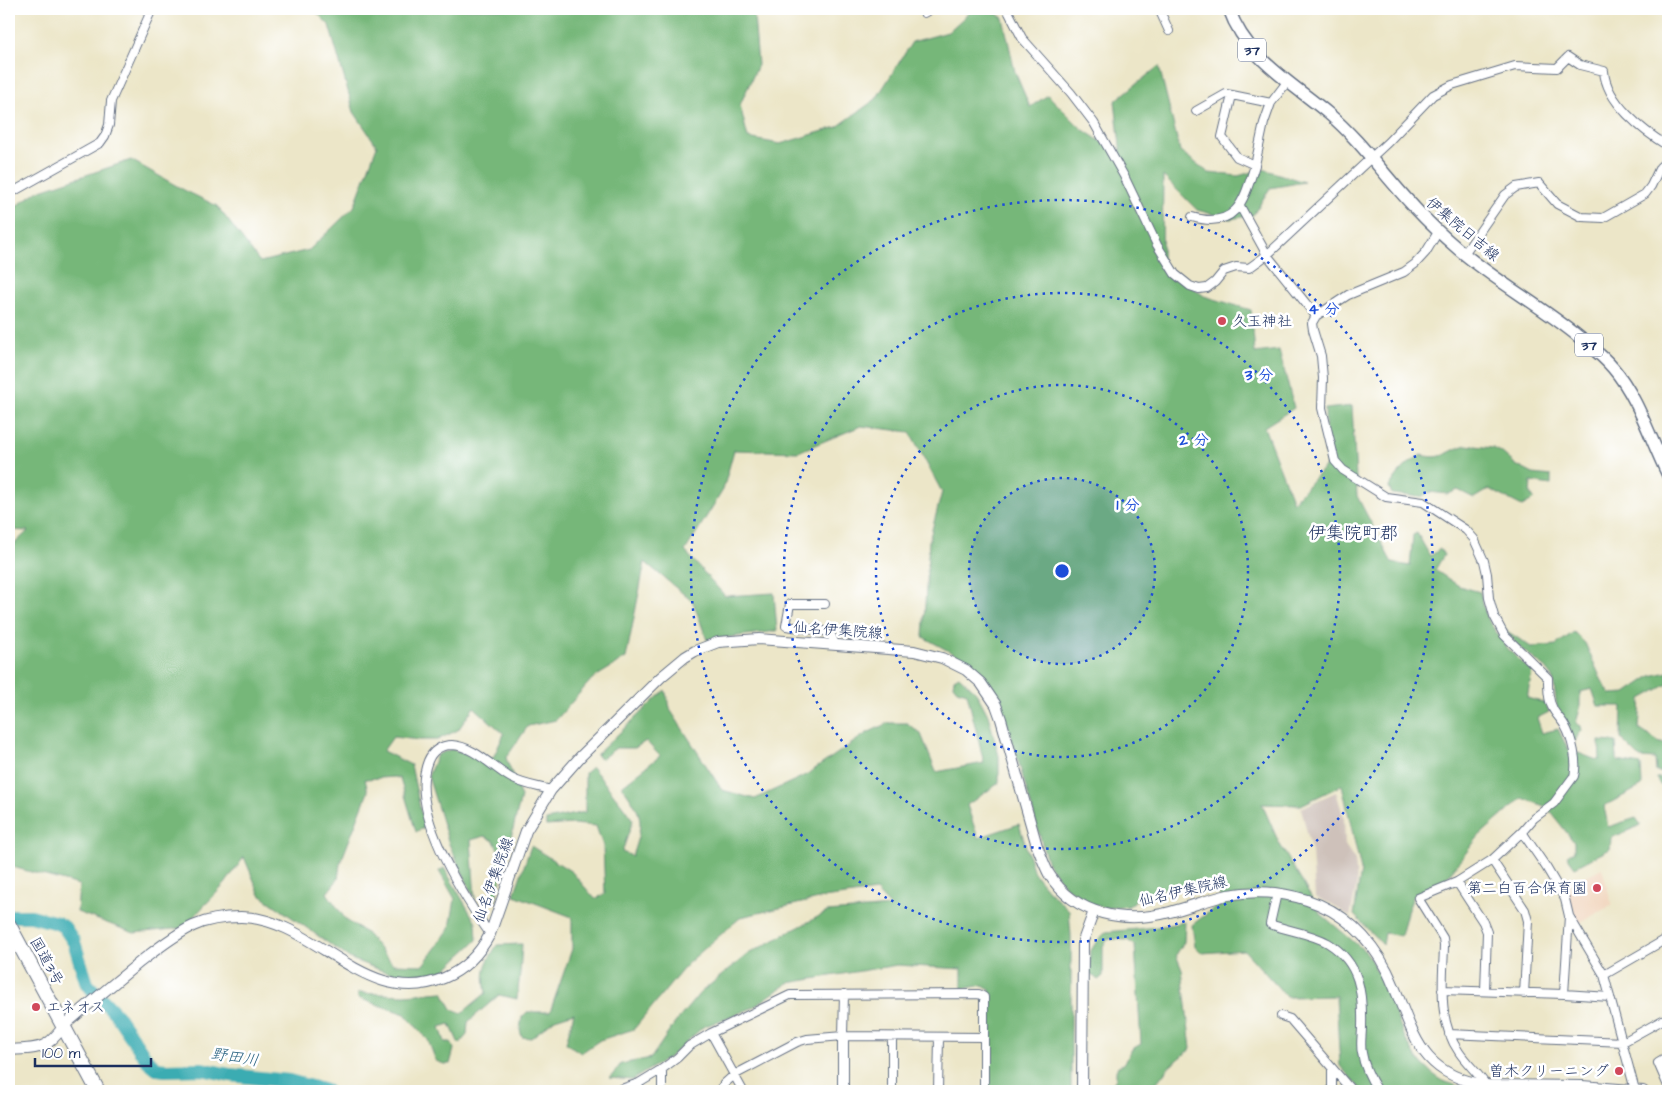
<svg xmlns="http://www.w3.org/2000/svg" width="1677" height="1100" viewBox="0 0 1677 1100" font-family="'Architects Daughter','Klee One',sans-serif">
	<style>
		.built { fill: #f1d5bd }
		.industrial { fill: #cec1ba }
		.forest { fill: #76b779; stroke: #48736c }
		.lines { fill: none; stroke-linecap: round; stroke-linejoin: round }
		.river { stroke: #3aacb2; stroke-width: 14 }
		.street-casing { stroke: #646f83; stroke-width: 10 }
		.secondary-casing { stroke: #646f83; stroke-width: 12 }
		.primary-casing { stroke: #646f83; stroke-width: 14 }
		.highway-casing { stroke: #646f83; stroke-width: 16 }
		.street { stroke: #fff; stroke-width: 8 }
		.secondary { stroke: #fff; stroke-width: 10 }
		.primary { stroke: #fff; stroke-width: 11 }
		.highway { stroke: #fff; stroke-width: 14 }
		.ring { fill: none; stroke: #1d4ed8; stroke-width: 2.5; stroke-dasharray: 2.5 5 }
		.poi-dot { fill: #d1495b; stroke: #fff; stroke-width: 2 }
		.labels { text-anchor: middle; stroke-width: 5; stroke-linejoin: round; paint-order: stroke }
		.shield { fill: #fff; stroke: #5f6d8e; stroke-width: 1 }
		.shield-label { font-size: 14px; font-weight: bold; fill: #1b2f5e }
		.street-label { font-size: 15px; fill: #1b2f5e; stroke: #fff }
		.poi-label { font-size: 15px; fill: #1b2f5e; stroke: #fff; text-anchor: start }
		.water-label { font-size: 16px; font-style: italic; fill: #276180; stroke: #fff }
		.quarter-label { font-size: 18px; fill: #1b2f5e; stroke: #fff }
		.centre { fill: #1d4ed8; stroke: #fff; stroke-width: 2.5 }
		.ring-label { font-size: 15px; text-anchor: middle; font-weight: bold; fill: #1d4ed8; stroke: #fff; stroke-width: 5; stroke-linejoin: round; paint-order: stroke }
	</style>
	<rect width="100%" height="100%" fill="#fff"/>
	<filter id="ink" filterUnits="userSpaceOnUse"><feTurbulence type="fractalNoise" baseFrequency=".02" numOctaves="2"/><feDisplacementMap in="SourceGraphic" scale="10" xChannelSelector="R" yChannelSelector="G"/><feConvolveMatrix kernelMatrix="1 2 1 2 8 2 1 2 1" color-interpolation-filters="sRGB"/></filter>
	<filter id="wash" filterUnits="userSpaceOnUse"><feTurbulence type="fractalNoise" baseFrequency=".0096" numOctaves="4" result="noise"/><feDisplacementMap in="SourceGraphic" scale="20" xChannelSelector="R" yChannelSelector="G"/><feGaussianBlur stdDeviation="1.12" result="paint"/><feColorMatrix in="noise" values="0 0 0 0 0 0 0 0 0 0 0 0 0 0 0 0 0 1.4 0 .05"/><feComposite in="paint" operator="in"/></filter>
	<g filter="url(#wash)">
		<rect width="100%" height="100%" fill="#ece6c8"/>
		<!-- built -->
		<path class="built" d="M1602,868l10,37 -35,19 -4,-16 -9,-20z
			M278,1083l28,8h-57l17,-7z"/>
		<!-- industrial -->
		<path class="industrial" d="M1336,792l8,26 1,27 10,15 2,23 -7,34 -18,-13 -17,-7 -3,-45 -11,-44z"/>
		<!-- forest -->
		<path class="forest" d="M313,9h445l-4,7 4,49 -18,40 8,33 32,6 57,-17 39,-28 36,-57 36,-10 25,-23h17l13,9 12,54 15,35 18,-12 34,34 39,26 -6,-54 44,-35 21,85 29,22 29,3 25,-7 41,13 -34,6 -17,27 -23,4 -33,-9 -34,-34 -1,88 42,32 47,14 4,43 24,-3 15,58 -30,19 29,75 33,-37 -1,-56 27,-3 5,90 35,67 18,3 3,-31 4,-2 13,23 10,-7 4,6 -9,15 24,16 21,6 7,27 22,31 23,22 -5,26 18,5 4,9 -12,6 5,15 16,-4 10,20 26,10 6,1 -1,-19 17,1 1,19 24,4 1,21 -38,20 4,21 28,-9 5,7 -30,13 -1,11 -35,18 -8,-11 7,-4v-10l-27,-35 -25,-9 -43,38 -35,45 -30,14 -7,17 -6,24 -16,-3 -2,12 -29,-30 7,-45 -19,-85 -41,20 -39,-1 17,39 42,71 46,39 18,33 20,52 12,21 16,15 10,7 30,10h-111l-22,-25 -4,-70 -49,1 -43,-47 -42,3 -7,-7 -3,-21 30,-23 -4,-11 -46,-5 -30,9 -13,11 -21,2 -19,-4 -24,-18 -17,-22 -41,-142 -11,-26 -8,-12 -21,-23 -44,-24 6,-96 13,-49 -32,-60 -49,-6 -63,26 -64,-2 -11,40 -38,61 40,45 49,-3 3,38 -70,9 -14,-38 -48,-40 -19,96 -34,21 -36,41 -28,6 -22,32 15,39 -26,105 -3,-5 7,-46 -5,-10 -9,-5 -14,4 4,59 -26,-55 -21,-68 9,-21 14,-6 11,3 13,6h18l11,-24 -30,-27 -16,23 -21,10h-18l-26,-3 -10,14 28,14 13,62 -8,5 -16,-53 -5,-2 -30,2 3,13 -28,72 -2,15 -11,14 19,27 20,13 27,31 30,1 27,-37 5,-29 -16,-28 5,-3 32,55 1,17 -32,30 -32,7 -30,-6 -32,-12 -91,-64 -16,-38 -19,27 -42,44 -49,5 -57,-21 2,-27 -70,-19v-317l19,-18 -19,-1v-87l4,-2 -4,-8v-222l29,-20 93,-31 53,30 33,16 43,56 49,-12 45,-43 23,-61 -23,-34 -25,-87z
			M1466,445l27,3 8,4 15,13 17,9 18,2v9l-20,-3 -1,11 4,6 -12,7 -33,-17 -15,9 -16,-8 -10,4 -19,-2 -8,5 -29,-3 -3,-7c10,-15 16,-22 32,-32 23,6 25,-4 45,-10z
			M1504,629l27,18 25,-2 18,-13 11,11 16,36 9,15 16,-1 25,-17 17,-4v12l-27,15 -2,30 21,14 8,1v41h-8l-4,-7h9v-6h-9l-1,-13 -15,-1 -19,-19 1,-33h-24l-6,-17 -12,3v17l-4,14 5,3 1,5 -4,4 -3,7 -18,-34 -4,-31 -7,-9 -26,-20z
			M959,676l17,16 12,23 11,41v27l-32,22 11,33 41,-14 15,49 13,16 22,21 2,26v155h-82l1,-102 -7,-4 -21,4v-20l-65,-4 -109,18 -36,25 -49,19 -32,29 -39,24 -22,-2 11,-14 30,-6 24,-35 25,-30 48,-39 79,-42 64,-5 -15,-16 -53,7 -82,19 -53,46 -54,66 -34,11 -19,13 -15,-10 8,-30 -19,6 -24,19 -9,-1 -2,-7 2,-13 5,-5h23l22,-63v-32l-58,-22 17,-49 41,26 23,27 10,-5 -2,-48 -7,-20 -23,-2 -27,2v-6l39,-8v-39l7,-6 30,38 11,15 -11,32 10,4c12,-36 12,-39 -10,-70l38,-30 -14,-15 -11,7h-19l-15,11 -5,-4 69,-65 6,21 51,79 33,9 51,-24 61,-42 21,-10h19l14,11 15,38 48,-9 -17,-70 -10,-3 -4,-5 1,-6z
			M1185,922l-1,20 -8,13 6,15 9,79 -23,19 -18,23h-59v-1h17l8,-11v-8l2,-5 6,-2 8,-15 9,-5 -6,-99 -8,-5 -19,-1 -5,7v30l-5,4 -8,-7v-21l7,-11 9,-9 51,-5z
			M522,944l-2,29 -3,26 -18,-4 -31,27 -1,13 -8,9 -9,-20 -10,3 5,15h6l3,7 -4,15h-6l-8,-3 -8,-21 -23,-26 -47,-16v-5l46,2 39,-3 9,17 10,4 24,-20c-4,-24 -1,-28 11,-48z"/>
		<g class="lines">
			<!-- river -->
			<path class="river" d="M9,916h22l26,7 7,4 10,15 13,42 29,30 31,46 11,9 7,1 37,-1 28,6 59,6 37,10"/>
		</g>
	</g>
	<g filter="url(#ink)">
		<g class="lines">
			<defs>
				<path id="street" d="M1007,9l15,29 49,55 23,30 30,53 33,69 18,29 15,12 9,3 8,-1 8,-6 9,-11 12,-4 13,1 18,-13 121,-113 45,-47 19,-10 63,-19 42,2 11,-11 12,8 24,6c2,31 39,60 64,75
					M1159,9l10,22
					M924,13l7,-4
					M1271,103l-7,20 -9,42 -18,-8 -15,-20 10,-42 39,8 16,-21
					M1196,111l30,-17 6,1
					M9,194l91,-51 5,-7 4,-11 2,-24 41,-92
					M1240,206l27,49 49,61
					M1192,217c45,13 52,-17 63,-52
					M1438,232l-12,20 -11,12 -11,8 -56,23 -32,21 -4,7 1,7 8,26 2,22 -1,30 13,53 8,9 43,27 37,5 43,28 8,9 10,22 3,13 2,24 5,18 10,19 44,43c0,11 0,22 5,31 3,6 9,11 12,17 7,12 13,36 9,50l-20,27 -20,15 -12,14 -30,28 -35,22 -39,16 25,40 1,8c-1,36 -7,74 15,106 8,12 19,21 27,33
					M1464,254l41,-59 11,-8 23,-4 18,21 25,13 21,1 42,-24 6,-8 9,-19 8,-7
					M825,604h-35l-4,22 44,6 5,12
					M1522,832l24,35 19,32 4,17 35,59 31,115
					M1492,860l33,50 3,11 -4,73
					M1457,882l26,40 4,10 -2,59
					M1277,893l-7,31c18,7 41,9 58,19 32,20 35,49 34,84 0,8 -2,18 0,26 2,14 9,27 16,38
					M490,934c-28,-40 -82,-124 -62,-173 4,-10 13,-16 24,-16 22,1 41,23 59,33 13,7 26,8 40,12
					M1604,975l64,-37
					M1442,990l122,4 46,3
					M1564,994l5,-78
					M1281,1016l9,3 62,72
					M711,1033l32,58
					M1449,1034l174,8 45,-25
					M843,1036l1,-42
					M892,1037v54
					M1668,1057l-10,6 10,23
					M615,1091l24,-8 23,-14 15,-11 12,-12 22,-13 79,-38 189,-1 5,3v94
					M662,1091v-22
					M719,1091l5,-7 10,-9 63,-33 10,-3 36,-3 141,1
					M938,1091l1,-54
					M1332,1091v-23"/>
				<path id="secondary" d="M9,1050c12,-1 31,0 40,-8 7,-5 12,-13 18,-19 24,-21 49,-41 73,-61 17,-13 34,-27 53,-36 15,-7 32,-9 48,-9 74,1 125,94 203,61 21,-9 36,-25 46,-44l36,-103 25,-41 30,-34 80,-79 24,-20 10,-6 23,-9 41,-3 155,12 28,7 24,12 15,13 15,22 5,14 36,127c4,9 7,19 12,28 26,42 77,50 121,38 20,-5 39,-13 58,-17 26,-5 54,-3 79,5 35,11 63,37 80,71 27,55 26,103 99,114l96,1 61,5
					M843,1091v-55
					M1082,1091l1,-150 11,-30"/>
				<path id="primary" d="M1229,9c17,49 62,73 100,105 33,28 57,64 87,95 13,14 27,27 41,39 38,33 83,57 122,89 12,10 24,19 34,31 25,29 38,73 55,107"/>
				<path id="highway" d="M9,925l89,166"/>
			</defs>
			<!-- street casing -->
			<use href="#street" class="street-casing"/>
			<!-- secondary casing -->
			<use href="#secondary" class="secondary-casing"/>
			<!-- primary casing -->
			<use href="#primary" class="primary-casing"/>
			<!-- highway casing -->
			<use href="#highway" class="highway-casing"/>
			<!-- street -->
			<use href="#street" class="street"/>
			<!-- secondary -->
			<use href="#secondary" class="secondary"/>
			<!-- primary -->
			<use href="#primary" class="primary"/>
			<!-- highway -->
			<use href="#highway" class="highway"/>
		</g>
	</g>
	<!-- distance rings -->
	<circle cx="1062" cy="571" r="93" fill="#1d4ed8" fill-opacity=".12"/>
	<g class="ring">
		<circle cx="1062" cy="571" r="93"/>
		<circle cx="1062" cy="571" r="186"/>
		<circle cx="1062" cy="571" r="278"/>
		<circle cx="1062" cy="571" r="371"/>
	</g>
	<!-- markers -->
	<g class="poi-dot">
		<circle cx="1222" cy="321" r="5"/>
		<circle cx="1597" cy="888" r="5"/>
		<circle cx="36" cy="1007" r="5"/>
		<circle cx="1619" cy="1071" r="5"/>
	</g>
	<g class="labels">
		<!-- shield labels -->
		<g class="shield">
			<rect x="1238" y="38.5" width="28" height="23" rx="4"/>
			<rect x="1575" y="333.5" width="28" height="23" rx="4"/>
		</g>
		<g class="shield-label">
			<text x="1252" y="55">37</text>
			<text x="1589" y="350">37</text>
		</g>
		<!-- street labels -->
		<g class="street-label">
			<text transform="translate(1463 229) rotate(40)" y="5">伊集院日吉線</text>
			<text transform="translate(838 630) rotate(4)" y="5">仙名伊集院線</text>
			<text transform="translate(493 880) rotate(-70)" y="5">仙名伊集院線</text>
			<text transform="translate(1183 891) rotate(-13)" y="5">仙名伊集院線</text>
			<text transform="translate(47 961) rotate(61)" y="5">国道3号</text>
		</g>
		<!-- poi labels -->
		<g class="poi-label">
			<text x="1232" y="326">久玉神社</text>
			<text x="1587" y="893" text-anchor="end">第二白百合保育園</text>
			<text x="46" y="1012">エネオス</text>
			<text x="1609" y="1076" text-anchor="end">曽木クリーニング</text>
		</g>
		<!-- water labels -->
		<g class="water-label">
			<text transform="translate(235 1056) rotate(9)" y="6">野田川</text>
		</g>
		<!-- quarter labels -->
		<g class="quarter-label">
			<text x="1353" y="539">伊集院町郡</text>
		</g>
	</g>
	<circle cx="1062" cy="571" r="8" class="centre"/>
	<g class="ring-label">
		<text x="1324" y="314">4 分</text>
		<text x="1259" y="380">3 分</text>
		<text x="1194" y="445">2 分</text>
		<text x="1128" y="510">1 分</text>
	</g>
	<!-- margin -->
	<rect width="1677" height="1100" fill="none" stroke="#fff" stroke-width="30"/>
	<!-- scale -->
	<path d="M35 1058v8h116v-8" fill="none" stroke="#1b2f5e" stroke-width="2.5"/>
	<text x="42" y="1058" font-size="15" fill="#1b2f5e" stroke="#ffffff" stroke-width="4" paint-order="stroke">100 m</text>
</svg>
